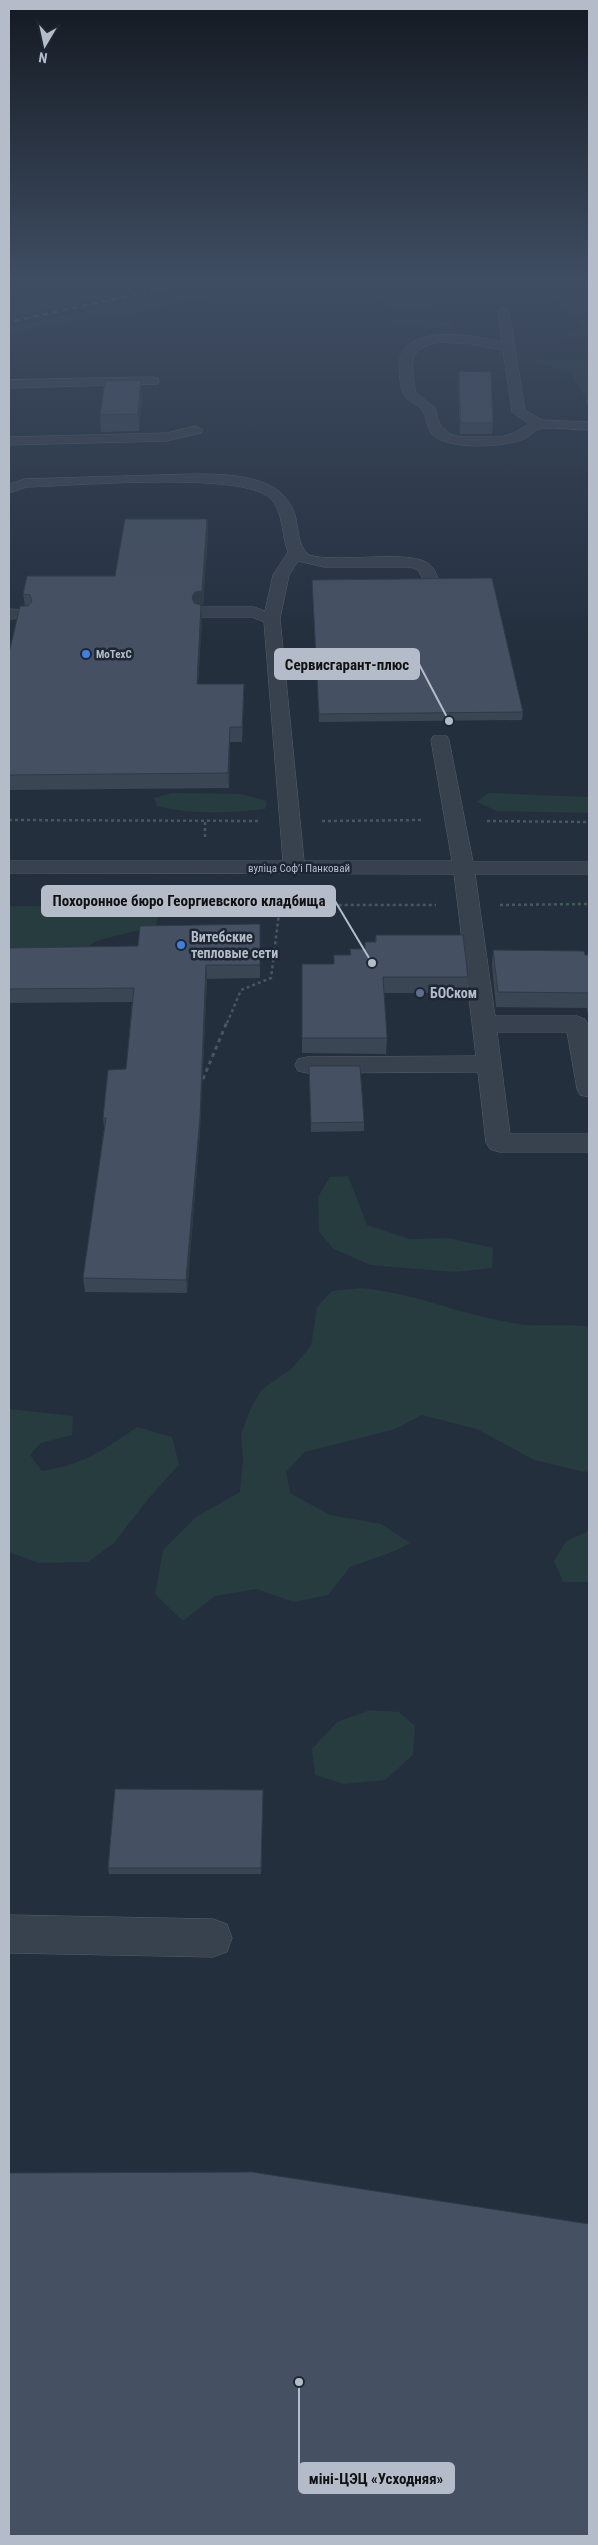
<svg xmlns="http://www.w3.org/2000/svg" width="598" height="2545" viewBox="0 0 598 2545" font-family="'Roboto Condensed',sans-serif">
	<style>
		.green { fill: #263c3f }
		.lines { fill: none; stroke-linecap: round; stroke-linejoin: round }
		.minor-casing { stroke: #565f6c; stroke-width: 1 }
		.path-far1 { stroke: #44595c; stroke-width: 2.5; stroke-dasharray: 3 3; stroke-linecap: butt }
		.path { stroke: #44595c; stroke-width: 3; stroke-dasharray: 4 4; stroke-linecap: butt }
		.minor { fill: #38414e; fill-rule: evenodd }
		.rail-casing { stroke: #5a6575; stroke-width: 2.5 }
		.rail { stroke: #1d2633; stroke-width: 2; stroke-dasharray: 5; stroke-linecap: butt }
		.wall { fill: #3b4654 }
		.shaded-wall { fill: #303945 }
		.building { fill: #455162; stroke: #303945 }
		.shop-dot { fill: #3f7fe0; stroke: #1d2633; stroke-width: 2 }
		.service-dot { fill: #5c6f8a; stroke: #1d2633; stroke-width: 2 }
		.labels { text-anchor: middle; stroke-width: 5; stroke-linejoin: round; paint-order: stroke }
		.far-poi-label { font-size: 11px; font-weight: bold; fill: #b4bcc9; stroke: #1d2633; text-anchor: start }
		.far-street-label { font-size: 11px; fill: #b4bcc9; stroke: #1d2633 }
		.poi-label { font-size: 14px; font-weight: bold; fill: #b4bcc9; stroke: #1d2633; text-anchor: start }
		.leader { fill: none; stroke: #b4bcc9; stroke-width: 2 }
		.callout-dot { fill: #b4bcc9; stroke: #1d2633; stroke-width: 2 }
		.callout { fill: #b4bcc9; stroke: #b4bcc9; stroke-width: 2 }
		.callout-label { font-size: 15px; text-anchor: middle; font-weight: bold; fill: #111 }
	</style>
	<rect width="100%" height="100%" fill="#242f3e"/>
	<!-- green -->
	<path class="green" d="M136,282h43l-170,36v-13z
		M270,282h49l-31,9 -66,2 -97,22 -80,9 -36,12v-10l154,-30z
		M344,282h71l-4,4v8l22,11 -5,4 -35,-1 -44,-25z
		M470,282h119v54l-23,2 -2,-4 21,-8 -7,-8 -16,-7 -6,-14c-28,-8 -58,-7 -86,-15z
		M420,318l27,3 7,4c-16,7 -43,1 -60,-2l-1,-3z
		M535,359h54v47l-3,-2c-1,-13 -10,-20 -16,-31l-35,-11z
		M172,793l69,1 26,7 -2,8c-35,4 -74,6 -108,-3l-3,-8z
		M488,793l101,4v16l-92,-2 -20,-9z
		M9,906l119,1 30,8 -2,11 -57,14 -18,10 -72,2z
		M348,1176l19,49 42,14 39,-1 45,10 -1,20 -37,4 -85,-7 -36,-16 -15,-17 -1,-35 12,-20z
		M361,1288c54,5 100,27 152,35 25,5 51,0 76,4v144l-5,1 -50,-12 -57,-31 -55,-14 -27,14 -90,23 -19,20 4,21 40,22 51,9 29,19 -15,8 -45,16 -22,28 -34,7 -38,-13 -41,7 -32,25 -28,-27 8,-44 33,-33 44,-25 3,-32 -2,-26 9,-24 11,-20 30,-21 20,-23 6,-39 15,-16z
		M9,1409l64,7 -1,19 -31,8 -11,12 12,16c41,-6 62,-21 95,-44l35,10 7,28 -31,34 -34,44 -26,19 -49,1 -30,-11z
		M589,1531v51h-26l-9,-21 12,-20z
		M370,1710l29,2 16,14 -2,29 -28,25 -41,4 -29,-9 -3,-26 25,-27z"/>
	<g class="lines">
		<defs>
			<path id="minor" d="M9,282h13l-13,5z
				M503,307l6,4 16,99 17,10 47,2v8c-15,0 -31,-3 -46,-2 -7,1 -13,8 -19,11 -21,8 -63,10 -83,1 -16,-7 -12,-17 -17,-27 -4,-8 -16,-11 -20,-18 -4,-7 -4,-19 -5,-27 -1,-47 75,-33 103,-26l-5,-31zM441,342l31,2 31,6 9,62 17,12 -15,9 -13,4h-40l-11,-3 -10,-9 -5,-17 -19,-15c-5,-29 -10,-46 25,-51z
				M153,377l5,1 1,3 -1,3 -149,4v-8z
				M196,426l7,4 -2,3 -35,8 -157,4v-8l157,-4z
				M193,474c35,0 90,0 102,41 4,14 2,30 14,40 28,9 105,-7 121,10 4,3 6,9 8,13l-8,5 -6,-2 -6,-11 -8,-3h-86l-26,-6 -9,14 -9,44 24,242h148l-21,-121 2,-4h14l2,4 24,122h116v12h-114l20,142h82l8,3 4,8v70l-9,-2 -3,-6 -10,-57h-70l13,102h79v18h-90l-9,-3 -4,-6 -8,-71 -171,1 -9,-2 -3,-6 3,-6 9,-2 169,-1 -22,-182 -445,-1v-12h274l-19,-239 -12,-5h-50l-6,-1 -2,-4 2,-4 6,-1h52l11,4 8,-36 15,-23c-7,-18 -4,-40 -18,-54 -29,-27 -198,-12 -243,-11l-18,6v-9l16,-5z
				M9,609l21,1 2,4 -2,4 -21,1z
				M9,1915l204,4 14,5 5,14 -5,14 -14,5 -204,-4z"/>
		</defs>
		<!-- minor casing -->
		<use href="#minor" class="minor-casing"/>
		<!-- path-far1 -->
		<path class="path-far1" d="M9,820l250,1
			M322,821l102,-1
			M487,821l102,1
			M205,822v17
			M256,897l24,8h156
			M500,905l89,-1
			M227,1023l14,-33 30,-12 9,-73"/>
		<!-- path -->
		<path class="path" d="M203,1079l24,-57"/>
		<!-- minor -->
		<use href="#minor" class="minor"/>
		<defs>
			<path id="rail" d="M185,288l35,-6
				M9,322l183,-40"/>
		</defs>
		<!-- rail casing -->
		<use href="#rail" class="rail-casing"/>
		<!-- rail -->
		<use href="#rail" class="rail"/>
	</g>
	<!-- wall -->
	<path class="wall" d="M459,371l34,52 -1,11h-32l-2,-52z
		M142,397l-3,34 -38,1 -1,-17z
		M207,519l1,14 -5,72h-2l1,14 -4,65 46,14 -2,44h-12l-1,46 -220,2v-137l16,-47 -2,-12 92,-18z
		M312,580l211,132 -1,8 -203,2z
		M260,924v54l-53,1 -7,152 -13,162 -102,-1 -2,-14 21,-150 -1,-10 23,-49 6,-67 -123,1v-55l129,-2z
		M376,935l92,42 -2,16h-82l3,45 -1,16 -84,-1v-89h32v-9h16v-6h15v-7h10z
		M493,950l96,5v68l-2,-15 -91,-1 -4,-42z
		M309,1066l55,56v9l-53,1z
		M263,1790l-2,84h-152l-1,-6z"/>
	<!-- shaded-wall -->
	<path class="shaded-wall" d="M141,380l1,17 -3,34 -1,-17z
		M207,519l1,14 -5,72h-2l1,14 -5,80 -5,-102z
		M244,684v14l-2,44v-15z
		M230,727v15l-1,46 -1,-15z
		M206,965l1,14 -7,152 -13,162 -1,-13z"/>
	<!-- building -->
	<path class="building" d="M459,371l32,1 2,51h-32z
		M141,380l-3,34 -38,1 5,-34z
		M125,519h82l-5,72 -7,1 -3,5 2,6 7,2 -4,79h47l-2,43h-12l-2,46 -219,2v-122l11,-47h8l4,-5 -2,-6 -7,-1 4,-18h88z
		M492,578l31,134 -204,2 -7,-134z
		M260,924v41h-54l-6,152 -14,163 -103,-2 23,-160h-3l5,-48 18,-1 8,-81 -125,1v-41l129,-2 2,-20z
		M376,935h87l5,42h-85l4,61h-85v-74h32v-9h17l-1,-6h15v-7h11z
		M493,950l91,1 1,4h4v38l-91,-1z
		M309,1066h51l4,56 -53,1z
		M115,1789l148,1 -2,78h-153z
		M252,2172l337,52v312h-580v-363z"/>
	<!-- sky -->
	<linearGradient id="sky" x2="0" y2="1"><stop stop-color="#141a22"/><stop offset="0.44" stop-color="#3f4d63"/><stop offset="1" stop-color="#3f4d63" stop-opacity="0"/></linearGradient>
	<rect width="598" height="639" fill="url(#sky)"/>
	<!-- markers -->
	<g class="shop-dot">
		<circle cx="86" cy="654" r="5"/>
		<circle cx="181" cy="945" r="5"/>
	</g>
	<circle class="service-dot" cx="420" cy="993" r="5"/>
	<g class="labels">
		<!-- far-poi labels -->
		<g class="far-poi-label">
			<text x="96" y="658">MoTexC</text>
		</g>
		<!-- far-street labels -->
		<g class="far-street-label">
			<text x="299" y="872">вуліца Софʼі Панковай</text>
		</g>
		<!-- poi labels -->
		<g class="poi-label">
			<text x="191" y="942">Витебские<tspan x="191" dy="16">тепловые сети</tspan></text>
			<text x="430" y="998">БОСком</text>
		</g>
	</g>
	<!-- callouts -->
	<path class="leader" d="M449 721L419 664M372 963L335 901M299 2382L299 2478"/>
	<g class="callout-dot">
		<circle cx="449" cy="721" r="5"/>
		<circle cx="372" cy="963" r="5"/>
		<circle cx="299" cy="2382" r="5"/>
	</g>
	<g class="callout">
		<rect x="275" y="649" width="144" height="30" rx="5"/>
		<rect x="42" y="886" width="293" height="30" rx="5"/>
		<rect x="299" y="2463" width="155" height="30" rx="5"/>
	</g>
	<g class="callout-label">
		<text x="347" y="670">Сервисгарант-плюс</text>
		<text x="189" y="906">Похоронное бюро Георгиевского кладбища</text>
		<text x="376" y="2484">міні-ЦЭЦ «Усходняя»</text>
	</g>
	<!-- border -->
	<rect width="598" height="2545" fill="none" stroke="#b4bcc9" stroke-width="20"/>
	<!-- north arrow -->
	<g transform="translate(45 45) rotate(189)" stroke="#1d2633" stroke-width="4" paint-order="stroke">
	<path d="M0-4L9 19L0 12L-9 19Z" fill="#b4bcc9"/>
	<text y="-8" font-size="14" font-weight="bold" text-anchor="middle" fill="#b4bcc9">N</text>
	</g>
</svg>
